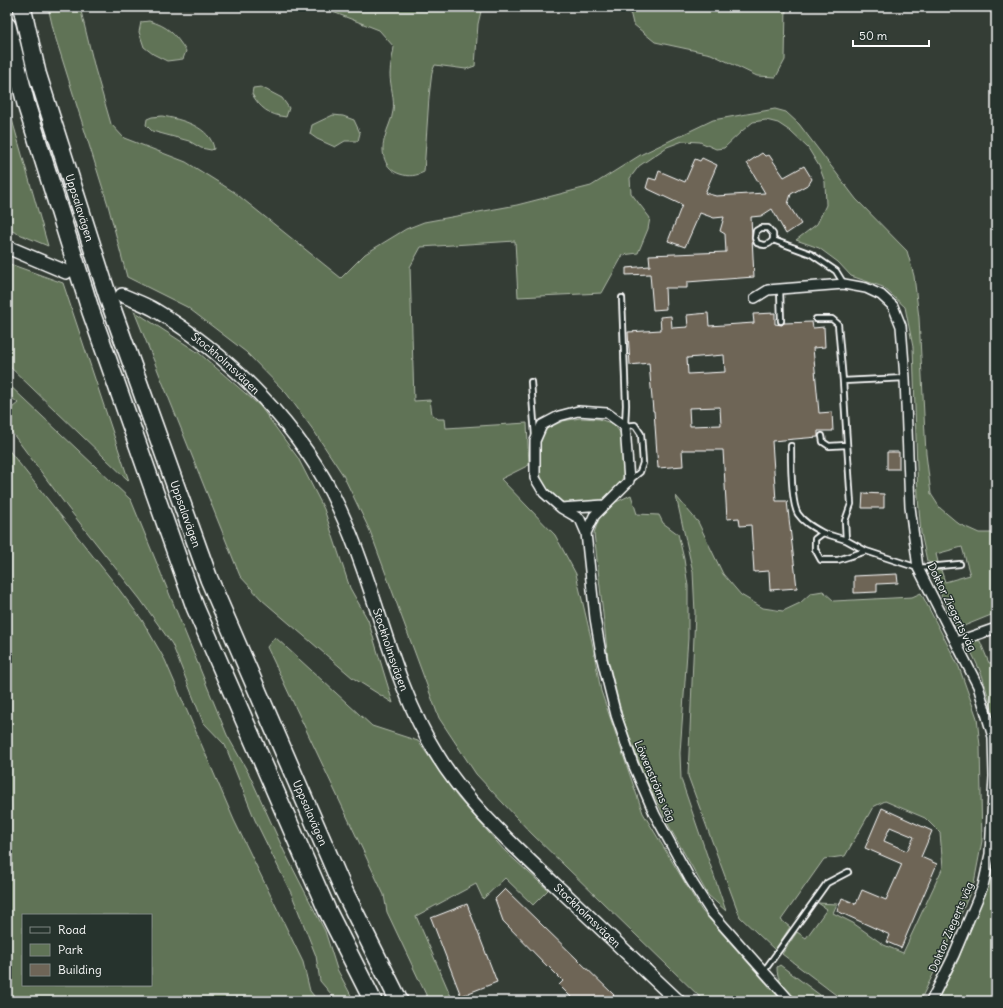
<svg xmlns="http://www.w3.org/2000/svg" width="1003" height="1008" viewBox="0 0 1003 1008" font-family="Delius,sans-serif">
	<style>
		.green { fill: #607356; stroke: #b0b9aa; fill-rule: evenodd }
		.building { fill: #6e6557; stroke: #fff; fill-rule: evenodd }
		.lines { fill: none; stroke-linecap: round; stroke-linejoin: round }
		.secondary-tunnel { stroke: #485049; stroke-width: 13; stroke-dasharray: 13 6; stroke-linecap: butt }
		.lane-casing { stroke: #fff; stroke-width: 8 }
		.street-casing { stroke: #fff; stroke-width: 12 }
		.secondary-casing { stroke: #fff; stroke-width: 16 }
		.highway-casing { stroke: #fff; stroke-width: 20 }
		.lane { stroke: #26332d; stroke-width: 4.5 }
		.street { stroke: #26332d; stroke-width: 9 }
		.secondary { stroke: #26332d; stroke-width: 13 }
		.highway { stroke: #26332d; stroke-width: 17 }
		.labels { text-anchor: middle; stroke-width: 3; stroke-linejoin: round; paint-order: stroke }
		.street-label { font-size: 11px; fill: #fff; stroke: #26332d }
	</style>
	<rect width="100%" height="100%" fill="#343d35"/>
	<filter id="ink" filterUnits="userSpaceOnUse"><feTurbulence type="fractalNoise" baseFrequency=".025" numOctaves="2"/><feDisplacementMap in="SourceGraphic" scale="8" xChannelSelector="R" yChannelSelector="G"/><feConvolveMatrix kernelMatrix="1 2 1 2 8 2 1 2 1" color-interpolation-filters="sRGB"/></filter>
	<g filter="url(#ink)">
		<!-- green -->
		<path class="green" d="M48,7h32l15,62 16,55 13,14 62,24 48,30 107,86 24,-24 41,-25 18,-7 93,-17 74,-19 51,-32 71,-34 62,-11 11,3 13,12 57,75 51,52 7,25 5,42 7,136 5,40 9,14 19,16 20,9h17v80l-37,15 -5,-5 -24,-52 11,-1 4,12 25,-7 -8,-28 -26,7 2,8 -8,1 -3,-2 -6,-28 -3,-35 -5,-151 -8,-40 -22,-20 -32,-11 -13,-14 -19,-14 -23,-8 21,-16 9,-19 -1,-23 -6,-16 -11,-18 -18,-17 -12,-8 -12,-3 -13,2 -11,9 -18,17 -8,1 -16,-7 -17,-1 -16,6 -28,19 -9,12 1,15 19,25 -2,11 -10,24 -15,2 -21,38 -84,4 -3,-56 -94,6 -11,20 4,134 16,-1 2,14 6,5h7l1,9 81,-5 2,42 -28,14 54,56 21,39 16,68 9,49 42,122 59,98 80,90h-78l-173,-168 -55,-59 -37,-56 -69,-187 -27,-56 -29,-44 -27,-37 -41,-42 -59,-45 -60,-30 -19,-72 -54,-172z
			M320,7h162l-4,17 -3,42 -9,3 -31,-4 -3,7 -3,25 -5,75c-8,4 -15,5 -24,2 -16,-5 -20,-22 -15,-37 2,-9 7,-17 8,-26 2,-12 -3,-25 -3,-37 0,-9 3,-18 4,-27l-15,-17z
			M629,7h157l-1,53 -9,17 -19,-1 -46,-22 -56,-12 -22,-18z
			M149,21c19,5 26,13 37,30l-3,8 -16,2 -14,-7 -9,-7 -5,-15 2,-10z
			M261,87l21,11 7,10 -3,9c-17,-2 -26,-9 -34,-23l1,-6z
			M7,102l41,144 -41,-17z
			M333,115l10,1 11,4 6,13 -2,8h-13l-10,6 -18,-8 -7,-5 2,-9z
			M162,116c19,3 49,11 52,33l-3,1 -10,-2 -12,-7 -37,-10 -6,-6 1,-6 5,-2z
			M7,263l56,20 66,198 -122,-117z
			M134,311l65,42 61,53 38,52 26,51 26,79 18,32 25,83 -40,-25 -91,-78 -22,-24z
			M7,383l124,117 96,235 22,39 35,77 41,80 12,38 17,32h-17l-17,-20 -4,-25 -24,-61 -37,-75 -30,-75 -22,-23 -31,-78 -32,-45 -72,-91 -61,-82v-14l11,-9 -6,-5 -5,2z
			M580,418l19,1 15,5 7,10 3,41 -7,14 -12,11 -15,3h-28l-14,-11 -7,-13 -2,-37 4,-8 5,-6 15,-7z
			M7,448l105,132 30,40 23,40 69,160 69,142 7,29 8,10h-311zM23,915h128v70h-128z
			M631,495l6,19 22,1 4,8 15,11 6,25 4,27v52l-8,115 1,26 45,132 -18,-16 -37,-65 -26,-52 -22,-59 -15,-60 -14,-126 6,-17 16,-14z
			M676,496l22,26 25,52 18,21 22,13 20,3 17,-8 11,-10 12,-2 11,10 78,-4 9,-4 38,74 18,51 3,28 2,95 -8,42 -23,55 -31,63h-76l-62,-47 15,-22 9,6 21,-29 -9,-6 19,1 -4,9 20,10 31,22 19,8 40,-86 -3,-34 -15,-15 -40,-17 -12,6 -28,49 -21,3 -43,61 9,7 -15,23 -35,-33 -52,-141 7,-163 -2,-41z
			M275,637l97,89 46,15 40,57 47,53 43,39 -15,15 -28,-27 -22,21 -7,-15 -60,32 37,85h-24l-42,-89 -3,-17 -117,-248z
			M973,640l7,1 9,22 7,-1v61l-14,-48 -14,-30z
			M996,812v189h-59l21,-41 30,-75 7,-31z
			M780,965l48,36h-32c-9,-9 -20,-21 -19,-34z"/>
		<!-- building -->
		<path class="building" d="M762,153l3,3 4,-1 15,22 20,-11 8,13 -3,5 -18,10 -3,10 13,20 -15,10 -14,-25 -11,7 -10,1 3,60 -67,5v6h-22l1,21 -13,1 -3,-36 -24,1v-7l24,-2 -1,-11 77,-3 -1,-18 -5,-3 4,-14 -10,1 -14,-5 -15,34 -17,-6 14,-36 -36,-17 3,-10 7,2 3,-9 26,11 10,-23 5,2 2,-3 15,7 -12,28 11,3 49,-3 -18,-30z
			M708,313l1,13 45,-3 -1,-9 22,-1v11l7,1 2,-2 28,-1 1,6 11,-1 1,20 -12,1 6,65 13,-1 1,19h-15v6l-46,4 4,60h11l10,87 -27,2 -1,-19 -15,1 -3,-47 -11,1 -1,-8 -12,1 -4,-69h-41l1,16 -25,2 -4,-57h-1l-4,-48 -19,2 -2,-33 33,-2 -1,-13 11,-1 1,12 16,-1 -1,-12zM724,355l1,17 -37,2 -1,-16zM720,407l1,18 -31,1 -1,-18z
			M887,452h12v17h-12z
			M863,493l21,1v14h-22z
			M897,574l1,9 -21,1v8l-23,1v-17z
			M882,808l50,23 -11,26 16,7 -36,84 -14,-6 3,-7 -53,-24 5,-13 14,6 6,-14 24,10 16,-36 -37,-16zM890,827l24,10 -7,14 -23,-10z
			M505,889l109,106 -6,6h-33l-16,-16 4,-4 -15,-15v1l-45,-46 -8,-22z
			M467,904l30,78 -36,14 -30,-78z"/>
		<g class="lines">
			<!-- secondary-tunnel -->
			<path class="secondary-tunnel" d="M75,275l47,20"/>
			<defs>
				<path id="lane" d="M773,240c-5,6 -9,6 -16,3l-2,-5 1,-7 5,-3h7l5,6v6l38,14 25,17 8,13
					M780,289l1,32
					M622,298l4,107 -1,21 10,-1 6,9 2,29 -3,9 -11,9
					M816,319h16l6,5 5,57 8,123 -6,17 1,19 20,11 52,17 42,-4
					M843,381l62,-3
					M531,382l4,54
					M822,436l1,6 6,4 18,-1
					M791,446c0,15 0,57 7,68 6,9 16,14 25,19
					M846,540l-23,-7 -8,6v10l6,11h17l28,-9
					M764,971l63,-88 21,-11"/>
				<path id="street" d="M755,298l13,-8 12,-1 64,-5 22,4 15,7 12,11 8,20 4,52 5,129 8,61 60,118 15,51 1,39 -4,78 -7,32 -29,69 -23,46
					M561,508l43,-3
					M586,533l8,-17 35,-35 -4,-55 -18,-13 -29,-2 -19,5 -17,9 -7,16v37l9,15 17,15 19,11 6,14 9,85 7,41 14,56 17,49 22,51 35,64 21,33 79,89
					M956,642l40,-14"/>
				<g id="secondary">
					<path d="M7,247l59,25"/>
					<path id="s1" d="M122,295c11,5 23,9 33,15 74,44 148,119 184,198 9,19 17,40 24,60 22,62 38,129 73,185 30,50 75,90 117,130 42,39 83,79 125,118"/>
				</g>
				<g id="highway">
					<path id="s2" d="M22,7l15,66 73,230 99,276 135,312 55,110"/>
					<path d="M7,26l19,78 65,208 104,295 132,303 46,91"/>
				</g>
			</defs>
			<!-- lane casing -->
			<use href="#lane" class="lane-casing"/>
			<!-- street casing -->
			<use href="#street" class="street-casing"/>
			<!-- secondary casing -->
			<use href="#secondary" class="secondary-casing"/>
			<!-- highway casing -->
			<use href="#highway" class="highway-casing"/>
			<!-- lane -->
			<use href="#lane" class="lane"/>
			<!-- street -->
			<use href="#street" class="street"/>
			<!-- secondary -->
			<use href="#secondary" class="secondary"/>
			<!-- highway -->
			<use href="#highway" class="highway"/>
		</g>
	</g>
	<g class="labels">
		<!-- street labels -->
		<g class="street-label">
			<text dy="4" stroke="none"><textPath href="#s2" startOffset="209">Uppsalavägen</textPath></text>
			<text dy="4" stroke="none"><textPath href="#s1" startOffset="125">Stockholmsvägen</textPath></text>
			<text dy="4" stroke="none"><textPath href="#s2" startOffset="533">Uppsalavägen</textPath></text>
			<text transform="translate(952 607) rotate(64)" y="4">Doktor Ziegerts väg</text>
			<text dy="4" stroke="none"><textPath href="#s1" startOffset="461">Stockholmsvägen</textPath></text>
			<text transform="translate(655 781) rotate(67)" y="4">Löwenströms väg</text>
			<text dy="4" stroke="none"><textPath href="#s2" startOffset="857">Uppsalavägen</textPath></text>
			<text dy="4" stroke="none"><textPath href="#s1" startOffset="797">Stockholmsvägen</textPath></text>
			<text transform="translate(951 927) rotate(-67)" y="4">Doktor Ziegerts väg</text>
		</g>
	</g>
	<!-- margin -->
	<rect width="1003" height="1008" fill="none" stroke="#26332d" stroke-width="24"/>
	<rect x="12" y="12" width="979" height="984" fill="none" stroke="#fff" stroke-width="1.5" filter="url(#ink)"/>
	<!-- legend -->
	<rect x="22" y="914" width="130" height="72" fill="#26332d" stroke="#7d8581"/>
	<rect x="30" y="927" width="20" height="6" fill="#26332d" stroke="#7d8581"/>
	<text x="58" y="934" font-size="12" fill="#ffffff">Road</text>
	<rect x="30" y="944" width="20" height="12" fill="#607356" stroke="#7d8581"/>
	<text x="58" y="954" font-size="12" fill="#ffffff">Park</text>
	<rect x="30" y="964" width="20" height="12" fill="#6e6557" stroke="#7d8581"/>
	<text x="58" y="974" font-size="12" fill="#ffffff">Building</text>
	<!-- scale -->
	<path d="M853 40v6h76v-6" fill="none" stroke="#ffffff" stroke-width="2"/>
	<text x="859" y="40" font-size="12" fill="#ffffff" stroke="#26332d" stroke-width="3" paint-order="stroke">50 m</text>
</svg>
